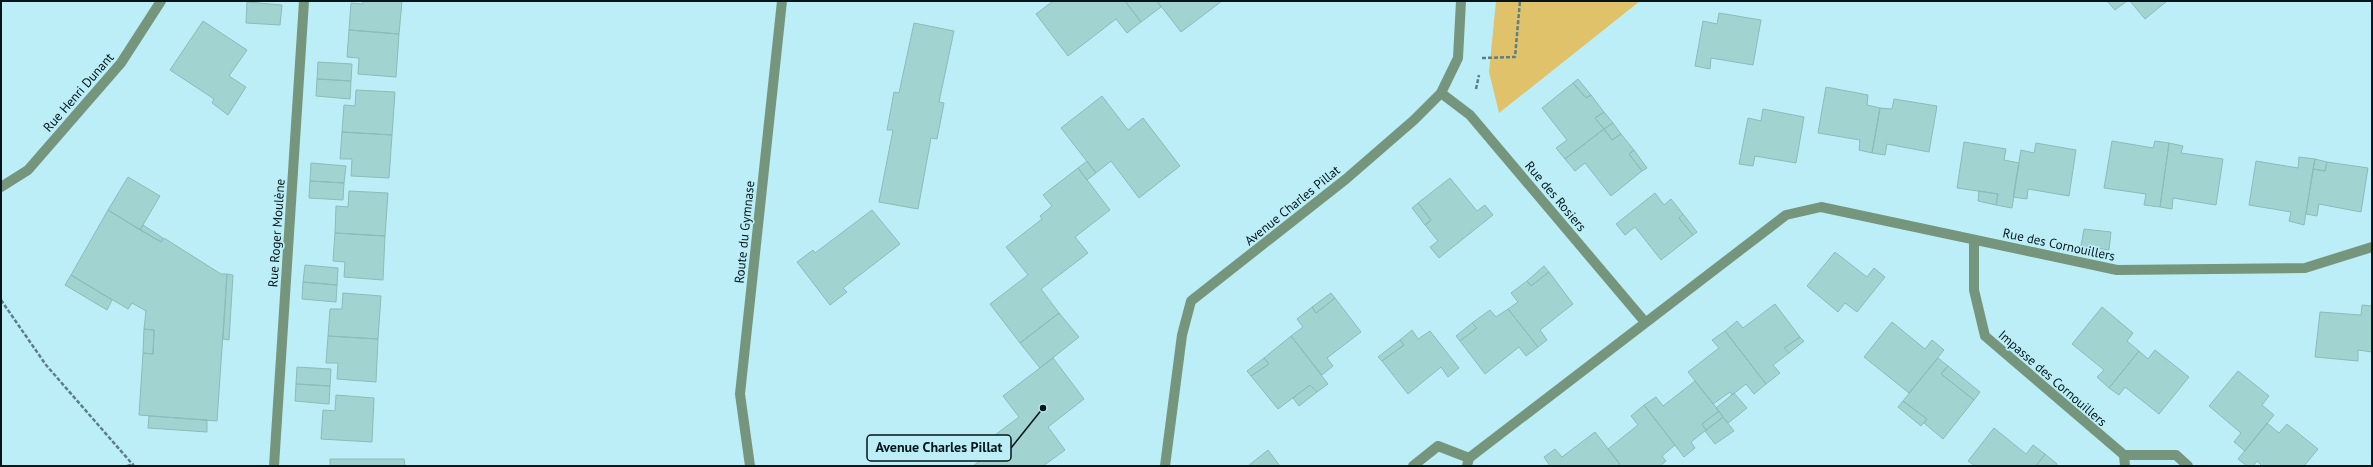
<svg xmlns="http://www.w3.org/2000/svg" width="2373" height="467" viewBox="0 0 2373 467" font-family="'PT Sans',sans-serif">
	<style>
		.green { fill: #e0c26b }
		.building { fill: #a1d3d0; stroke: #8bbcb9 }
		.lines { fill: none; stroke-linecap: round; stroke-linejoin: round }
		.path { stroke: #5c7e84; stroke-width: 2.5; stroke-dasharray: 4 2; stroke-linecap: butt }
		.minor { stroke: #75967c; stroke-width: 10 }
		.labels { text-anchor: middle; stroke-width: 3.5; stroke-linejoin: round; paint-order: stroke }
		.street-label { font-size: 13px; fill: #041619; stroke: #bceef7 }
		.leader { fill: none; stroke: #041619; stroke-width: 1.5 }
		.callout-dot { fill: #041619; stroke: #bceef7; stroke-width: 1.5 }
		.callout { fill: #bceef7; stroke: #041619; stroke-width: 1.5 }
		.callout-label { font-size: 14px; text-anchor: middle; font-weight: bold; fill: #041619 }
	</style>
	<rect width="100%" height="100%" fill="#bceef7"/>
	<!-- green -->
	<path class="green" d="M1496,1h144l-141,112 -10,-41z"/>
	<!-- building -->
	<path class="building" d="M363,1h39l-3,33 -50,-4 2,-27 12,1z
		M1053,1h72l16,21 -14,11 -11,-14 -48,37 -32,-42z
		M1125,1h32l4,6 -20,15z
		M1157,1h65l-41,31z
		M2107,1h20l-12,9z
		M2130,1h37l-22,18z
		M247,2l35,3 -2,20 -34,-2z
		M1719,13l42,7 -8,45 -42,-7 -1,11 -15,-3 8,-45 14,3z
		M203,21l44,29 -18,26 17,11 -18,28 -16,-12 2,-4 -44,-29z
		M914,23l40,8 -15,71 5,1 -7,36 -6,-1 -13,71 -39,-7 14,-72h-6l7,-38 5,1z
		M349,30l50,4 -3,43 -38,-3 1,-16 -12,-1z
		M318,62l34,2 -1,17 -34,-2z
		M317,79l34,2 -1,18 -34,-3z
		M1578,79l13,16 -5,3 -13,-15z
		M1573,83l13,15 5,-3 13,17 -9,6 9,11 -39,30 -9,-11 11,-8 -25,-32z
		M1826,87l42,8 -1,10 13,3 -8,45 -13,-3 1,-10 -42,-7z
		M356,90l39,2 -3,43 -50,-3 2,-27 11,1z
		M1102,96l26,34 15,-12 37,48 -41,32 -28,-37 -15,12 -35,-45z
		M1894,99l43,7 -8,46 -42,-8 -2,11 -13,-2 8,-45 12,1z
		M1763,109l41,8 -8,46 -41,-7 -2,10 -14,-2 9,-46 13,3z
		M1604,112l9,11 -9,6 -9,-11z
		M1613,123l8,11 -9,6 -8,-11z
		M1604,129l8,11 9,-6 13,16 -5,4 13,17 -31,25 -26,-33 -10,8 -10,-12z
		M342,132l50,3 -3,43 -38,-2 1,-17h-12z
		M2112,141l41,7 2,-7 14,2 -9,64 -16,-2 2,-11 -42,-6z
		M1964,142l42,7 -2,11 15,3 -7,45 -16,-3 2,-11 -41,-6z
		M2036,143l40,7 -7,46 -41,-7 -1,10 -14,-2 8,-47 13,3z
		M2169,143l14,3 -2,7 42,6 -7,46 -43,-7 -1,11 -12,-2z
		M1634,150l13,18 -5,3 -13,-17z
		M2299,157l16,2 -11,66 -15,-4 2,-9 -42,-7 7,-44 42,7z
		M2315,159l12,3 -2,9 -12,-2z
		M1087,161l9,12 -9,7 -9,-12z
		M2327,162l41,6 -7,44 -42,-8 -2,12 -11,-2 7,-45 12,2z
		M311,163l35,3 -2,17 -34,-2z
		M1078,168l32,42 -35,27 13,16 -47,36 18,24 -39,30 -30,-39 38,-29 -22,-28 36,-28 -2,-3 12,-10 -9,-11z
		M128,177l32,19 -20,34 -32,-20z
		M1450,178l27,33 8,-6 8,10 -54,43 -9,-11 8,-6 -13,-16 6,-5 -13,-17z
		M310,181l34,2 -1,17 -34,-2z
		M349,191l39,2 -3,43 -50,-3 1,-27 12,1z
		M1979,191l19,3 -2,11 -18,-4z
		M1655,193l9,12 7,-6 12,15 -4,4 14,17 -32,25 -26,-33 -10,8 -9,-11z
		M1418,203l13,17 -6,5 -13,-17z
		M108,210l53,32 3,-4 57,36h6l-10,147 -78,-6 4,-62 10,1 1,-24 -10,-1 2,-18 -14,-8 -4,6 -57,-34z
		M872,210l28,34 -57,44 4,4 -17,13 -33,-43 16,-12 2,3z
		M1683,214l14,18 -4,3 -14,-17z
		M143,225l20,13 -2,4 -21,-12z
		M2084,229l27,3 -2,18 -28,-4z
		M335,233l50,3 -2,44 -39,-3 1,-15 -12,-1z
		M1835,252l32,25 7,-9 11,9 -28,35 -12,-9 -7,9 -31,-26z
		M305,265l33,3 -1,17 -34,-3z
		M1544,266l5,6 -18,14 -4,-5z
		M1549,272l24,32 -33,26 7,10 -9,7 -30,-38 10,-7 -7,-9 16,-12 4,5z
		M227,274l6,1 -4,65 -6,-1z
		M71,275l41,25 -5,10 -42,-25z
		M303,282l34,3 -1,17 -34,-3z
		M343,293l38,3 -3,43 -50,-3 2,-27h12z
		M1331,293l4,5 -19,15 -4,-6z
		M1335,298l26,34 -34,26 6,8 -11,9 -31,-39 12,-9 -6,-8 15,-12 4,6z
		M1775,304l25,33 -16,11 5,5 -16,12 7,8 -14,11 -41,-53 12,-10 6,7z
		M2362,305l10,1v46l-14,-2v11l-43,-4 5,-45 41,3z
		M2102,307l31,26 -6,8 12,10 -30,37 -12,-11 7,-7 -32,-26z
		M1508,309l30,38 -12,9 -7,-9 -34,27 -25,-33 17,-13 -5,-5 18,-13 6,7z
		M1059,313l20,24 -39,31 -20,-25z
		M1892,322l33,27 7,-9 12,10 -35,43 -45,-36z
		M1472,323l5,5 -17,13 -4,-5z
		M144,329l10,1 -1,24 -10,-1z
		M1412,330l6,9 12,-8 29,37 -11,9 -7,-10 -33,27 -26,-33 22,-16 -4,-5z
		M1725,331l41,53 -12,10 -8,-10 -14,11 -2,-3 -17,12 -25,-32 31,-24 -7,-8z
		M328,336l50,3 -2,43 -39,-3 1,-16h-12z
		M1291,336l37,48 -11,8 -7,-7 -32,24 -27,-33 18,-12 -5,-6z
		M1800,337l4,4 -15,12 -5,-5z
		M1400,340l4,5 -22,16 -4,-4z
		M2155,350l34,27 -30,37 -34,-27 -6,8 -10,-7 30,-37 9,8z
		M1053,358l31,41 -36,28 17,23 -22,16h-70l17,-13 -7,-9 36,-27 -16,-21z
		M1264,358l5,6 -18,12 -4,-5z
		M1938,358l10,8 -7,8 33,26 -31,39 -19,-16 3,-4 -24,-18z
		M1948,366l32,26 -6,8 -33,-26z
		M297,367l34,2 -1,17 -34,-2z
		M2238,371l31,25 -7,9 12,10 -29,36 -11,-9 7,-9 -32,-27z
		M1695,381l24,30 -17,13 4,6 -15,12 4,6 -11,9 -40,-52 12,-8 7,9z
		M296,384l34,2 -1,18 -34,-3z
		M1310,385l7,7 -18,14 -6,-8z
		M1734,393l13,15 -19,15 -12,-15z
		M336,395l38,3 -2,44 -51,-3 2,-29 12,1z
		M1903,401l24,18 -6,7 -23,-19z
		M1644,405l31,40 -13,11 4,5 -6,5h-39l-13,-17 30,-24 -7,-9z
		M1719,411l4,6 -17,13 -4,-6z
		M149,416l58,4v12l-59,-4z
		M1723,417l11,14 -19,13 -10,-13z
		M2267,423l12,10 8,-9 31,25 -14,17h-42l-5,-5 -4,5h-6l-9,-7z
		M1994,428l32,26 7,-9 12,9 -9,12h-61l-7,-5z
		M1595,432l25,32 -3,2h-67l-6,-9 11,-8 7,8z
		M1268,450l12,16h-32z
		M2045,454l12,10 -1,2h-20z
		M330,459h74l1,7h-75z"/>
	<g class="lines">
		<!-- path -->
		<path class="path" d="M1482,58l33,-1 5,-56
			M1476,89l3,-14
			M1,300l45,65 88,101
			M127,466l7,-2"/>
		<!-- minor -->
		<path class="minor" d="M1441,93l29,22 175,207
			M1,187l27,-17 93,-107 40,-62
			M1974,240v50l11,46 139,119 1,11
			M2124,455h52l12,11
			M274,466l30,-465
			M750,466l-10,-72 42,-393
			M1165,466l17,-131 9,-34 155,-122 68,-59 27,-27 17,-35 3,-57
			M1413,466l25,-20 31,12
			M1467,466l2,-8 317,-243 35,-8 296,63 188,-2 67,-21"/>
	</g>
	<g class="labels">
		<!-- street labels -->
		<g class="street-label">
			<text transform="translate(78 92) rotate(-49)" y="5">Rue Henri Dunant</text>
			<text transform="translate(1556 196) rotate(50)" y="5">Rue des Rosiers</text>
			<text transform="translate(1292 205) rotate(-39)" y="5">Avenue Charles Pillat</text>
			<text transform="translate(744 232) rotate(-84)" y="5">Route du Gymnase</text>
			<text transform="translate(276 233) rotate(-86)" y="5">Rue Roger Moulène</text>
			<text transform="translate(2059 244) rotate(12)" y="5">Rue des Cornouillers</text>
			<text transform="translate(2053 378) rotate(41)" y="5">Impasse des Cornouillers</text>
		</g>
	</g>
	<!-- callouts -->
	<path class="leader" d="M1043 408L1011 448"/>
	<circle class="callout-dot" cx="1043" cy="408" r="4"/>
	<rect class="callout" x="867" y="435" width="144" height="26" rx="4"/>
	<g class="callout-label">
		<text x="939" y="452">Avenue Charles Pillat</text>
	</g>
	<!-- border -->
	<rect width="2373" height="467" fill="none" stroke="#041619" stroke-width="4"/>
</svg>
